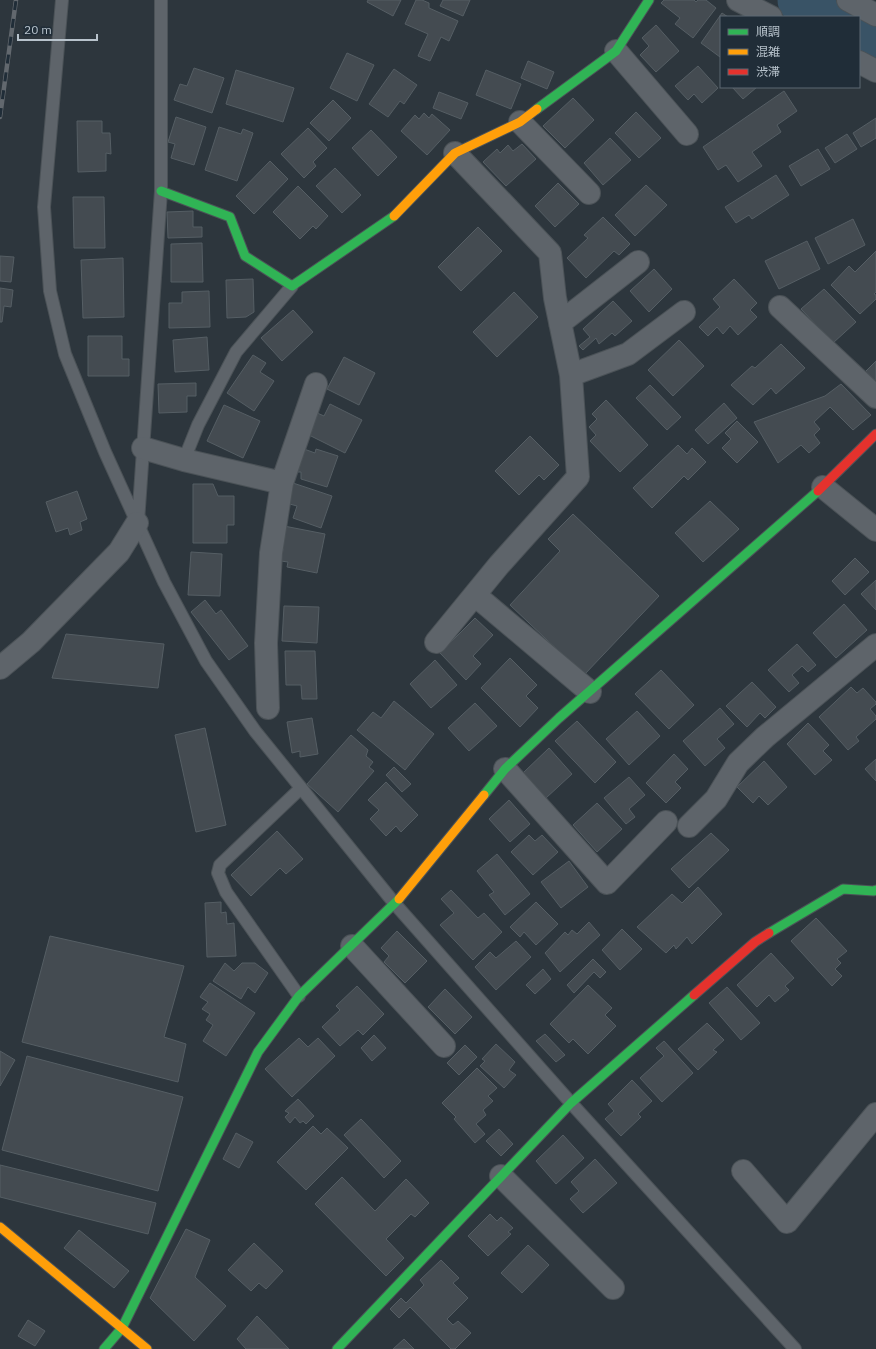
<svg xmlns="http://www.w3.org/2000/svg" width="876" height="1349" viewBox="0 0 876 1349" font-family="'IBM Plex Sans','Noto Sans JP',sans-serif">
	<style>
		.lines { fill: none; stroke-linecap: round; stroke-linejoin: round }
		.river { stroke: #395366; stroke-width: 47 }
		.building { fill: #444b51; stroke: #555e64 }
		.lane-casing { stroke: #4b5257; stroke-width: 14 }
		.street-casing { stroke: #4b5257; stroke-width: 24 }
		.fast-casing { stroke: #4b5257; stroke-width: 11 }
		.slow-casing { stroke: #4b5257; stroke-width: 11 }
		.jam-casing { stroke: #4b5257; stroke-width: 11 }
		.lane { stroke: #5e646a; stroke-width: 12 }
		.street { stroke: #5e646a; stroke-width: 22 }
		.fast { stroke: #30b455; stroke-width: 9 }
		.slow { stroke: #ff9f0a; stroke-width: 9 }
		.jam { stroke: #e5322d; stroke-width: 9 }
		.rail-casing { stroke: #62686e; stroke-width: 4.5 }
		.rail { stroke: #202d38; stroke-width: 3; stroke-dasharray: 9; stroke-linecap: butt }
	</style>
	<rect width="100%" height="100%" fill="#2d363d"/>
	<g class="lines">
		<!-- river -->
		<path class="river" d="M801,0l33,17
			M859,30l17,9"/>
	</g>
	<!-- building -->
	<path class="building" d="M368,0h33l-8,16 -26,-14z
		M416,0h6l7,3v5l29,13 -9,20 -8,-4 -11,24 -12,-5 10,-22 -23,-10z
		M443,0h27l-7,16 -23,-10z
		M664,0h30l2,2 2,-2h8l10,8 -23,30 -18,-14 5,-6 -19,-15z
		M722,13l6,4h-7v38l-1,2 -19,-14z
		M656,25l23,26 -23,21 -16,-17 9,-9 -7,-8z
		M347,53l27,12 -17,36 -27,-13z
		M528,61l26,11 -7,17 -26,-11z
		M698,66l20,22 -16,15 -8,-9 -6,6 -13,-14z
		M194,68l30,10 -12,35 -38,-13 6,-16 7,2z
		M394,69l23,16 -13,19 -4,-3 -12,16 -19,-13z
		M236,70l58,18 -11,34 -57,-18z
		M486,70l35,14 -10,25 -35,-14z
		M732,87h25l-14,12z
		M784,91l13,20 -20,14 4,7 -29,20 10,14 -24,16 -12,-17 -8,5 -15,-23z
		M439,92l29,11 -7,16 -28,-11z
		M573,98l21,22 -29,28 -22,-22z
		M333,100l18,18 -22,23 -19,-18z
		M636,112l25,26 -22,20 -24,-25z
		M424,113l5,5 3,-4 18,16 -23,25 -26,-24 14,-16 4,4z
		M176,117l30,10 -12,38 -23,-7 4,-14 -7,-2z
		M876,118v20l-15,9 -8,-14z
		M77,121h25v12h8l1,21 -5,-1v18l-28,1z
		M219,127l22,7 2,-5 10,4 -16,48 -32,-11z
		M308,128l19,20 -14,14 3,4 -12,12 -23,-24z
		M371,130l26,27 -19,19 -26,-28z
		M847,134l10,15 -22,14 -10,-15z
		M610,138l21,22 -28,25 -19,-22z
		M522,144l14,15 -30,27 -23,-24 14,-13 3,4 8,-8 5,6z
		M818,149l12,20 -29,17 -12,-20z
		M270,161l18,18 -34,35 -18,-18z
		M335,168l26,27 -19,18 -26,-27z
		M776,175l13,20 -37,24 -3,-4 -13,8 -11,-16z
		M558,183l21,21 -24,23 -20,-21z
		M646,185l21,20 -32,31 -20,-21z
		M298,186l30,30 -12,13 -3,-3 -13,13 -27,-27z
		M73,197h31l1,51h-31z
		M193,211v16h9v10l-34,1 -1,-26z
		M603,217l27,27 -11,11 -5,-4 -28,27 -19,-20 21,-20 -4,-3z
		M853,219l12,26 -37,19 -13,-26z
		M478,227l24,24 -41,40 -23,-24z
		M807,241l13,28 -41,20 -14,-28z
		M202,243l1,39h-32v-38z
		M876,251v41l-2,2 2,1v4l-16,15 -29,-29 18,-19 6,6z
		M0,256l14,1 -3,25 -11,-1z
		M123,258l1,59 -41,1 -2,-58z
		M654,269l18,20 -23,23 -19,-21z
		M253,279l1,33 -8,5 -19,1 -1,-38z
		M734,279l23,24 -7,7 7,7 -19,18 -8,-9 -7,8 -6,-7 -9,9 -9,-9 21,-20 -7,-8z
		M0,288l13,2 -2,17 -7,-1 -2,16h-2z
		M824,289l32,33 -23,21 -32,-34z
		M209,291l1,36 -41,1v-25h13v-11z
		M514,292l24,25 -41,40 -24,-25z
		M613,301l19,20 -17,15 -3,-3 -13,11 -3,-6 -13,12 -4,-4 11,-9 -7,-8z
		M293,310l20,22 -31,29 -21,-23z
		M88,336h34v23h7v17h-41z
		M207,337l2,33 -34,2 -2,-32z
		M679,340l25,26 -31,30 -25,-26z
		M781,344l24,24 -29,26 -5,-6 -18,17 -22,-20 21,-19 3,2z
		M253,355l13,8 -6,9 14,9 -20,30 -27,-18z
		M344,357l31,16 -16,32 -32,-16z
		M876,361v22l-11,-11z
		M196,383v13h-9v16l-28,1 -1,-29z
		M841,384l30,31 -18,15 -23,-23 -16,15 6,7 -6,6 6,8 -11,10 -8,-8 -23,18 -24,-41 71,-26z
		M650,385l31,32 -14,13 -31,-32z
		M606,400l42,45 -28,27 -30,-31 6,-6 -7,-8 8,-8 -5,-5z
		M724,403l13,15 -29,26 -13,-14z
		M330,404l32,16 -17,33 -40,-20 10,-21 9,4z
		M224,405l36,16 -17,37 -36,-17z
		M737,421l21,21 -21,21 -15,-15 9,-9 -6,-6z
		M530,436l29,29 -15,15 -5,-5 -20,20 -24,-24z
		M678,445l9,9 5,-6 14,14 -18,18 -4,-4 -32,32 -19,-20z
		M304,449l11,4 1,-4 22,7 -11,31 -26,-8v-7h-5z
		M293,483l39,13 -11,32 -28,-10 4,-12 -11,-3z
		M193,484h20l5,12h16v29h-7v18h-34z
		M77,491l10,28 -7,3 2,8 -12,5 -2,-7 -12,4 -10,-30z
		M710,501l29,28 -36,33 -28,-29z
		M573,514l86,82 -75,79 -74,-70 50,-54 -12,-12z
		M284,526l41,8 -8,39 -30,-6 1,-5 -7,-1 2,-12 -4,-1z
		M191,552l31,2 -2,42 -32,-1z
		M855,558l14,14 -24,23 -13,-14z
		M876,580v30l-15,-16z
		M205,600l11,14 5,-4 27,36 -19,14 -38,-48z
		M844,604l23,26 -31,28 -23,-25z
		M284,606l35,1 -2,36 -35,-2z
		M475,618l18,17 -20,21 8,8 -15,16 -26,-27z
		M66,634l98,10 -6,44 -106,-10z
		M797,644l19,21 -8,7 -6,-6 -10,9 7,8 -10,9 -21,-22z
		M285,651h30l2,48h-15l-1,-14h-15z
		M510,658l27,27 -11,11 12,12 -18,19 -39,-39z
		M435,660l22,25 -26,23 -21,-24z
		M661,670l33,35 -25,24 -34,-35z
		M752,682l24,25 -11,11 -5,-5 -13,14 -21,-21z
		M851,687l6,6 6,-5 13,14v2l-6,5 6,7v3l-20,18 3,4 -11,9 -29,-33z
		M394,701l40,33 -29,36 -48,-40 16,-18 8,6z
		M475,703l22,23 -28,25 -21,-23z
		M720,708l14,16 -17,15 8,9 -20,18 -22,-25z
		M637,711l23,25 -31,29 -23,-26z
		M312,718l6,36 -18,3v-6l-8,2 -5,-31z
		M577,721l39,41 -21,21 -40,-42z
		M808,723l21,22 -6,6 9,9 -17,15 -28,-31z
		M205,728l21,97 -30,7 -21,-97z
		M351,735l17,15 -2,6 7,6 -4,5 5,4 -36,41 -31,-28z
		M549,748l23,26 -26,24 -23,-25z
		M674,754l14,15 -13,13 6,6 -15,15 -20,-20z
		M876,759v22l-11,-12z
		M764,761l23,26 -19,18 -9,-9 -6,7 -16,-16z
		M394,767l17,17 -9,8 -16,-17z
		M629,777l16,18 -16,14 6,8 -9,7 -22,-26z
		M386,782l32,33 -17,17 -5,-6 -10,10 -16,-17 9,-9 -11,-10z
		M509,800l21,24 -20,18 -21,-23z
		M597,803l25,26 -25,23 -24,-27z
		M277,831l26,28 -17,15 -6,-6 -29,28 -20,-21z
		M711,833l18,17 -40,38 -18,-19z
		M529,835l6,6 7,-6 16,17 -25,23 -22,-23z
		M497,854l33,40 -25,21 -16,-20 5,-3 -17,-21z
		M569,861l19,26 -27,21 -20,-26z
		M698,887l24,27 -30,30 -5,-7 -11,12 -2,-4 -8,8 -29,-26 35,-33 10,9z
		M451,890l27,28 6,-5 18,19 -29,28 -33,-35 14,-12 -13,-14z
		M221,902v11l5,-1 1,12 7,-1 2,33 -29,1 -2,-54z
		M536,902l22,22 -22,21 -12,-13 -4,5 -10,-10z
		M816,918l31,33 -10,8 4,4 -6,6 7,7 -10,10 -41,-45z
		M589,922l11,13 -40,37 -15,-19 20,-21 3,3 4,-5 5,4z
		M622,929l20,20 -22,21 -18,-20z
		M397,931l30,30 -22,22 -21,-21 5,-6 -8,-8z
		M50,936l134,30 -20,71 22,7 -8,38 -156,-40z
		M516,941l15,16 -35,33 -21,-23 15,-15 6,6z
		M771,953l23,25 -9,8 4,4 -14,12 -6,-7 -12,12 -20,-22z
		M593,959l13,13 -6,6 -6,-6 -20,21 -7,-8z
		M225,963l9,8 8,-8h13l13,10 -13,20 -7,-6 -7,12 -28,-18z
		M543,969l8,10 -16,15 -9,-9z
		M210,983l45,30 -29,43 -23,-15 10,-16 -7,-5 4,-6 -8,-5 6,-7 -8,-5z
		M588,985l24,23 -7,7 11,11 -28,28 -15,-15 -4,4 -19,-19z
		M357,986l27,28 -21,21 -5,-5 -18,16 -18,-19 18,-17 -4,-4z
		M727,987l33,36 -19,17 -32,-37z
		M445,989l27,28 -17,17 -27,-27z
		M707,1023l17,17 -11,10 4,2 -19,18 -20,-21z
		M545,1034l20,21 -9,7 -20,-21z
		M374,1035l12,13 -14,13 -11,-13z
		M299,1038l9,9 10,-9 17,18 -43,41 -27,-28z
		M664,1041l29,32 -31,29 -22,-24 24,-22 -8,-8z
		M496,1044l19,18 -6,8 7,5 -12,13 -24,-22 5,-5 -3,-2z
		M465,1045l12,12 -18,18 -12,-12z
		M0,1051l15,9 -15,26z
		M27,1056l156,41 -25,94 -156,-41z
		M477,1068l20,20 -9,8 5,5 -10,9 3,5 -10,9 9,10 -10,9 -21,-24 2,-2 -14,-14z
		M632,1080l20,21 -14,13 3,3 -20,19 -16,-17 9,-8 -6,-7z
		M298,1099l16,17 -8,8 -3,-3 -3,2 -5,-6 -5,6 -5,-6 4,-4 -4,-2z
		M361,1119l40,42 -17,17 -40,-43z
		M313,1126l8,8 6,-6 21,20 -42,42 -29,-28z
		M499,1129l14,15 -12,12 -15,-15z
		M236,1133l17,9 -14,26 -16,-9z
		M563,1135l21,23 -28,26 -20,-23z
		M595,1159l22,24 -34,30 -13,-14 9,-8 -8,-9z
		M0,1165l156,38 -8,31 -148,-37z
		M342,1177l33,34 31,-32 23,24 -14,14 -4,-3 -25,25 18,19 -18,18 -71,-72z
		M490,1214l7,7 4,-4 12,11 -5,4 3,2 -23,22 -20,-20z
		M186,1229l24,11 -15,37 31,29 -32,35 -44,-43z
		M79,1230l50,41 -15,17 -50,-40z
		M254,1243l29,28 -17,18 -7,-6 -8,8 -23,-21z
		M528,1245l21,20 -27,28 -21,-20z
		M441,1260l18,18 -6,5 15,15 -21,21 6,6 5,-4 13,12 -16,16h-4l-41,-42 -11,11 -9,-9 11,-11 5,5 18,-18 -4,-5z
		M257,1316l32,33h-43l-9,-10z
		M28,1320l17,11 -10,15 -17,-10z
		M404,1339l10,10h-21z"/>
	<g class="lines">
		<defs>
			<path id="lane" d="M62,0l-18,207 6,84 15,63 40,98 59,130 42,79 49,70 140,173 176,199 224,246
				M184,460l14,-35 38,-73 56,-66
				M138,522l23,-331v-191
				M299,996l-73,-104 -8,-19 2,-8 81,-77"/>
			<path id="street" d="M738,0l33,17
				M848,0l28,15
				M616,51l71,83
				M859,62l17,9
				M520,122l69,71
				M780,307l96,90
				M560,323l78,-61
				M571,375l57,-21 56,-42
				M143,448l41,12 98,23
				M823,487l53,43
				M475,595l115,97
				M436,642l63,-77 79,-88 -7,-102 -16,-77 -5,-45 -95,-100
				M0,668l31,-26 88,-90 18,-29
				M268,708l-2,-65 5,-90 11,-70 34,-99
				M505,769l102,114 59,-61
				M689,826l27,-27 22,-36 27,-26 111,-92
				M352,946l92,100
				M743,1171l44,51 89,-108
				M501,1176l112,112"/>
			<path id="fast" d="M537,109l79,-58 33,-51
				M161,191l69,26 15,39 47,30 102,-70
				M484,795l21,-26 54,-51 259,-227
				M769,933l74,-44 31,2 2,-1
				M104,1349l18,-21 136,-276 41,-56 100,-97
				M337,1349l234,-246 123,-108"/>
			<path id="slow" d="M394,216l61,-63 65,-31 17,-13
				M399,899l85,-104
				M0,1227l147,122"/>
			<path id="jam" d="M818,491l58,-57
				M694,995l61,-53 14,-9"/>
		</defs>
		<!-- lane casing -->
		<use href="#lane" class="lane-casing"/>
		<!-- street casing -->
		<use href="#street" class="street-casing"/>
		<!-- fast casing -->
		<use href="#fast" class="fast-casing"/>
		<!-- slow casing -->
		<use href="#slow" class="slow-casing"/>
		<!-- jam casing -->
		<use href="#jam" class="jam-casing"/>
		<!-- lane -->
		<use href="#lane" class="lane"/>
		<!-- street -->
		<use href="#street" class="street"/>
		<!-- fast -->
		<use href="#fast" class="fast"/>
		<!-- slow -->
		<use href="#slow" class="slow"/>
		<!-- jam -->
		<use href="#jam" class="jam"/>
		<defs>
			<path id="rail" d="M0,117l16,-117"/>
		</defs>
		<!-- rail casing -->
		<use href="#rail" class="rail-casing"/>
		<!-- rail -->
		<use href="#rail" class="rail"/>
	</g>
	<!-- legend -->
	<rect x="720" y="16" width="140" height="72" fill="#202d38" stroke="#5d6973"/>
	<rect x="728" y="29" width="20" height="6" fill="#30b455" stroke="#5d6973"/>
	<text x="756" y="36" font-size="12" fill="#b8c3cc">順調</text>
	<rect x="728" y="49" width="20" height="6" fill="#ff9f0a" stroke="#5d6973"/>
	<text x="756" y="56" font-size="12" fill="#b8c3cc">混雑</text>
	<rect x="728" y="69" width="20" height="6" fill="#e5322d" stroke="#5d6973"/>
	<text x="756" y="76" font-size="12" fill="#b8c3cc">渋滞</text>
	<!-- scale -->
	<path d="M18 34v6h79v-6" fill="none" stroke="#b8c3cc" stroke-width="2"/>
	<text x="24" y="34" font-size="12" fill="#b8c3cc" stroke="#202d38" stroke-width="3" paint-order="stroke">20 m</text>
</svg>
